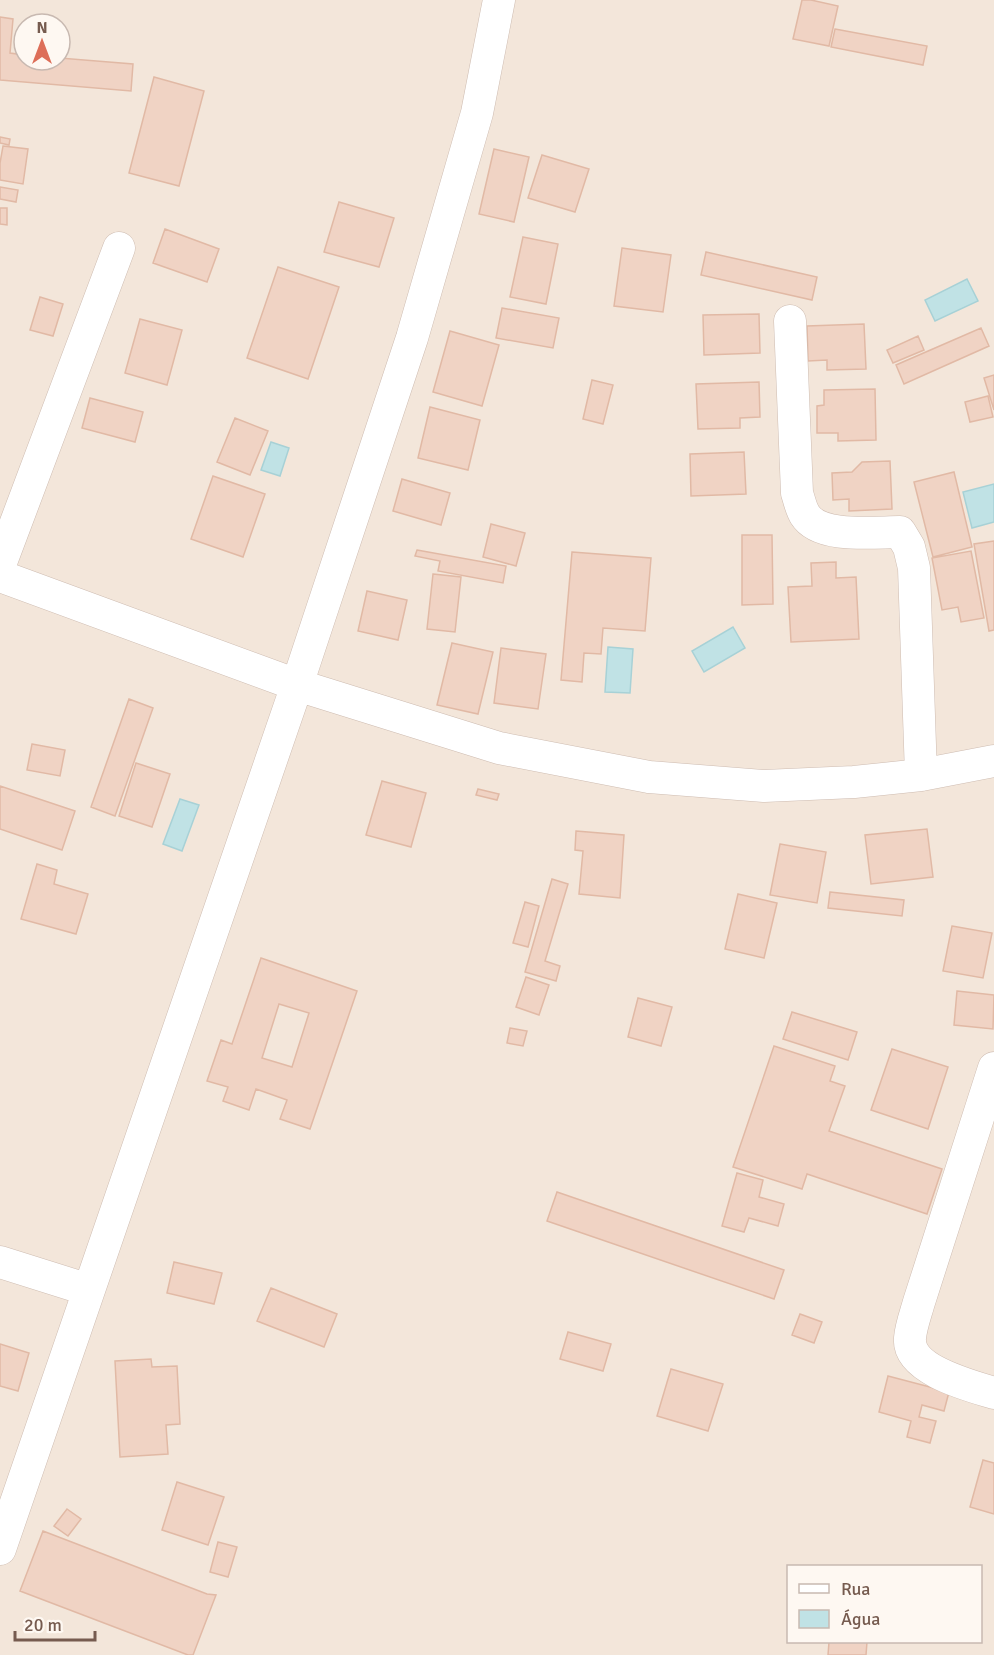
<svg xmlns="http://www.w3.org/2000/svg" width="994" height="1655" viewBox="0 0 994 1655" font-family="Signika,sans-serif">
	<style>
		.residential { fill: #f3e6da; fill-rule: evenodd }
		.water { fill: #c0e2e5; stroke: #a7d1d6; stroke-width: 1.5 }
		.building { fill: #f0d3c4; stroke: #e1b9a5; stroke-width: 1.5; fill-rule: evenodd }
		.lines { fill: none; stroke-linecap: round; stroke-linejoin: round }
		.minor-casing { stroke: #cebcb1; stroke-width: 33 }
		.minor { stroke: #fff; stroke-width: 32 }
	</style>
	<rect width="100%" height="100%" fill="#fcf4eb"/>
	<!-- residential -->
	<path class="residential" d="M0,0h994v1655h-994zM24,24h36v36h-36zM788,1566h192v76h-192z"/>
	<!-- water -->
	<path class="water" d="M967,279l11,22 -43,20 -10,-21z
		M271,442l18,6 -9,28 -19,-6z
		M994,484v38l-22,6 -9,-36z
		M733,627l12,21 -41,24 -12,-21z
		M608,647l25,2 -3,44 -25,-1z
		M180,799l19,6 -17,46 -19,-7z"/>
	<!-- building -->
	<path class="building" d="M802,0h9l27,6 -9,40 -36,-7z
		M0,17l13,2 -3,34 14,2v5h36v-2l73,6 -2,27 -131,-11z
		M835,29l92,17 -4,19 -92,-18z
		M154,77l50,14 -25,95 -50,-13z
		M0,137l10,2 -1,6 -9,-2z
		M3,146l25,3 -5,35 -23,-4v-17z
		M494,149l35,8 -15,65 -35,-8z
		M542,155l47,14 -14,43 -47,-14z
		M0,187l18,3 -2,12 -16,-3z
		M339,202l55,16 -15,49 -55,-15z
		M0,208h7v17l-7,-1z
		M165,229l54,20 -12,33 -54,-19z
		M523,237l35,7 -12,60 -36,-7z
		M622,248l49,7 -8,57 -49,-6z
		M706,252l111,25 -5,23 -111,-25z
		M278,267l61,20 -31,92 -61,-21z
		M40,297l23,7 -10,32 -23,-6z
		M502,308l57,10 -6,30 -57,-10z
		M759,314l1,39 -56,2 -1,-40z
		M140,319l42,11 -15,55 -42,-12z
		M864,324l2,45 -39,1v-10l-19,1 -1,-35z
		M981,328l8,18 -85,38 -8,-19z
		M450,331l49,14 -17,61 -49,-14z
		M918,336l6,14 -31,13 -6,-13z
		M994,375v35l-10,-32z
		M592,380l21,5 -10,39 -20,-5z
		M759,382l1,35 -20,1v10l-42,1 -2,-45z
		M875,389l1,51 -38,1v-8h-21v-27l7,-1v-15z
		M988,396l5,21 -23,5 -5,-20z
		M90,398l53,14 -8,30 -53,-14z
		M430,407l50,13 -12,50 -50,-12z
		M235,418l33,13 -18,44 -33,-13z
		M744,452l2,42 -55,2 -1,-42z
		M890,461l2,48 -43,2v-12l-16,1 -1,-27 20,-1 10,-10z
		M954,472l18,75 -39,10 -19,-75z
		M213,476l52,18 -22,63 -52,-18z
		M402,479l48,14 -9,32 -48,-14z
		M491,524l34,9 -9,33 -33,-9z
		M742,535h30l1,69 -31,1z
		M994,541v89l-5,1 -15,-87z
		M417,550l89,16 -3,17 -65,-12 2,-10 -25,-5z
		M971,551l13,67 -23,4 -3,-15 -16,3 -10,-52z
		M572,552l79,6 -6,73 -42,-3 -2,26 -17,-1 -2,29 -21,-2z
		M836,562v16l20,-1 3,62 -68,3 -3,-55 24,-1 -1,-23z
		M433,574l28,3 -6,55 -28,-3z
		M367,591l40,9 -9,40 -40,-9z
		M452,643l41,9 -15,62 -41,-9z
		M501,648l45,6 -8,55 -44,-6z
		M129,699l24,9 -38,108 -24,-9z
		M32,744l33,6 -5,26 -33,-6z
		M136,763l34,11 -18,53 -33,-11z
		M382,781l44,12 -15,54 -45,-12z
		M0,786l75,25 -13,39 -62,-21z
		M478,789l21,5 -2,6 -21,-5z
		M927,829l6,48 -62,7 -6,-49z
		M576,831l48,4 -4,63 -41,-4 4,-43 -8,-1z
		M780,844l46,8 -9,51 -47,-8z
		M37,864l20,6 -3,14 34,10 -12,40 -55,-15z
		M552,879l16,5 -23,77 15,5 -4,15 -31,-9z
		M830,892l74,8 -2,16 -74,-8z
		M738,894l39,9 -13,55 -39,-9z
		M525,902l14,4 -11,41 -15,-4z
		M952,926l40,7 -9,45 -40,-7z
		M261,958l96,33 -47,138 -30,-10 7,-19 -31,-11 -7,21 -26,-9 5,-14 -21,-6 14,-41 11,4zM279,1004l30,9 -17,54 -30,-9z
		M526,977l23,8 -10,30 -23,-8z
		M957,991l37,4 -1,34 -39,-4z
		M638,998l34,9 -11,39 -33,-9z
		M792,1012l65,20 -9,28 -65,-21z
		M510,1028l17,3 -4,15 -16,-3z
		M774,1046l61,20 -5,15 15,5 -16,45 113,38 -15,45 -120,-40 -5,15 -69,-22z
		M892,1049l56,18 -20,62 -57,-19z
		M737,1173l26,7 -4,17 25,7 -6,22 -29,-8 -5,14 -22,-6z
		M557,1192l227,78 -10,29 -227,-78z
		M174,1262l48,11 -8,31 -47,-11z
		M271,1288l66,26 -13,33 -67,-26z
		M800,1314l22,8 -8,21 -22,-8z
		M568,1332l43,12 -8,27 -43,-12z
		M0,1344l29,9 -11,38 -18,-5z
		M151,1359l1,8 25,-1 3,58 -14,1 2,29 -48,3 -5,-96z
		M671,1369l52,15 -15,47 -51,-15z
		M888,1376l61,16 -5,19 -22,-6 -3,12 17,4 -6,22 -23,-6 4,-16 -32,-9z
		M983,1460l11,3v51l-24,-7z
		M177,1482l47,15 -16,48 -46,-15z
		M67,1509l14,10 -13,17 -14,-10z
		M43,1531l164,63 9,1 -23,60h-5l-168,-64z
		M218,1542l19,5 -9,30 -18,-5z
		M829,1642h38l-1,13h-38z"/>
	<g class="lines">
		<defs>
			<path id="minor" d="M790,321l7,172c2,6 4,16 8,22 15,24 70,17 95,17l9,15 5,21 7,207
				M0,565l119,-317
				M0,576l297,109 202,63 150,29 115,9 90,-4 67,-7 73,-14
				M994,1068l-75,234c-3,11 -8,24 -9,36 -3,32 61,48 84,55
				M0,1262l89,28
				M0,1549l297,-864 115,-347 65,-225 22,-113"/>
		</defs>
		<!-- minor casing -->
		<use href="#minor" class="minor-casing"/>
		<!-- minor -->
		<use href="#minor" class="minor"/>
	</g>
	<!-- legend -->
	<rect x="787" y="1565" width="195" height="78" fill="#fef8f2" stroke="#c8b9b1" stroke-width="1.5"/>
	<rect x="799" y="1584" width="30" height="9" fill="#ffffff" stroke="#c8b9b1" stroke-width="1.5"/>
	<text x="841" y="1595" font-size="18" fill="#765b4f">Rua</text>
	<rect x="799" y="1610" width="30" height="18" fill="#c0e2e5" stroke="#c8b9b1" stroke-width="1.5"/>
	<text x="841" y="1625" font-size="18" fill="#765b4f">Água</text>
	<!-- north arrow -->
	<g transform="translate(42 42)"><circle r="28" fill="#fef8f2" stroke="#c8b9b1" stroke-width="1.5"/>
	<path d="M0-4.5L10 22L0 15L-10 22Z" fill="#dd6e58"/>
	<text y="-9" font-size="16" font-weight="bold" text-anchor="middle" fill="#765b4f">N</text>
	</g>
	<!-- scale -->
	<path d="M15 1631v9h80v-9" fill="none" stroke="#765b4f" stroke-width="3"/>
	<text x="24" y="1631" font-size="18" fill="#765b4f" stroke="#fef8f2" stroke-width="4.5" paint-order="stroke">20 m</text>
</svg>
